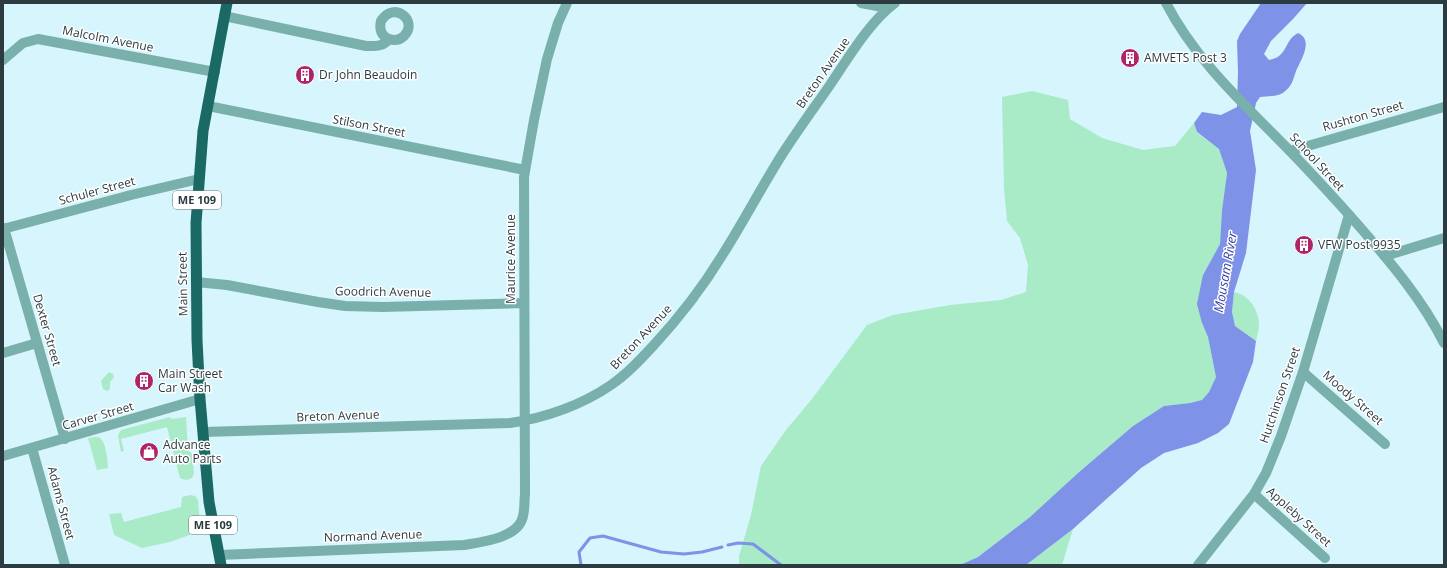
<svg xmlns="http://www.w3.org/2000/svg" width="1447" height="568" viewBox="0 0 1447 568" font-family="'Open Sans',sans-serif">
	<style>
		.green { fill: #a9eac7 }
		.water { fill: #7e92e7 }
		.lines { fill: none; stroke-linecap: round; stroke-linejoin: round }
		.stream { stroke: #7e92e7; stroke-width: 3 }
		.minor { stroke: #7ab0ab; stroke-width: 10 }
		.tertiary { stroke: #7ab0ab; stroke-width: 10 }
		.trunk { stroke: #1b6964; stroke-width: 11 }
		.labels { text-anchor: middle; stroke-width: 3; stroke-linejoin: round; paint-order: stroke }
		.shield { fill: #fff; stroke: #6b7679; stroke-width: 1 }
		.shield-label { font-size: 11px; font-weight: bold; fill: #2c3b40 }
		.street-label { font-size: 12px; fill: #2c3b40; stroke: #fff }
		.poi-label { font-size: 12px; fill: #2c3b40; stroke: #fff; text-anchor: start }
		.water-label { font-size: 13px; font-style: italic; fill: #3743a6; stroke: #fff }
	</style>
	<rect width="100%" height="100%" fill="#d6f5fd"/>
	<!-- green -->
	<path class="green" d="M1032,91l36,9 2,19 32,19 41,12 32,-4 19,-23 3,10 22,16 8,24 -5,37 -2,34 -17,31 -1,48 6,14 8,40 -7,15 -7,8 -12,3 -26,3 -31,20 -55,47 -48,44 -52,40 -18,8h-221v-9l12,-41 10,-49 25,-36 26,-31 55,-74 26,-10 57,-10 51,-5 25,-8 2,-27 -8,-27 -13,-17 -3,-33 -2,-91z
		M1234,292c15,3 25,18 25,33 0,5 -2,11 -3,16l-21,-15 -3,-14z
		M109,372l4,2 1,3 -4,5v7l-3,2 -4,-2 -2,-8z
		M170,417l2,2 14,-2 2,33 4,4 2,19 -2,5 -5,2 -5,-1 -2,-1 -13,-51 -46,12 3,12 -3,1 -3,-17 3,-5z
		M95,437c3,0 4,0 6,2 5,4 7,23 7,29l-11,2 -9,-32z
		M190,495l5,1 3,4 2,24 -8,10 -22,8 -28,6 -28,-13 -5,-21 12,-1 3,9 57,-15 1,-10z
		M1073,529l-11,36h-36z"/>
	<!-- water -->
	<path class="water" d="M1261,3h46l-14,16 -22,22 -7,13 5,6c19,-3 15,-20 29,-27 16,7 3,27 -2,38 -3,9 -4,15 -12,21 -5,5 -17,4 -24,5l-4,6 -6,28 6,39 -10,83 -12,39 -2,20 3,14 21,15 -3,21 -24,62 -11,9 -20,10 -34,10 -23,15 -68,61 -47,36h-66l18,-8 52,-40 48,-44 55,-47 31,-20 26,-3 12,-3 7,-8 7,-15 -8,-40 -6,-14 -5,-19 6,-29 17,-31 2,-34 5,-37 -8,-24 -22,-17 -3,-9 8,-11 19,3 16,-8 1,-35 -1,-31 3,-7z"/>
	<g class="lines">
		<!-- stream -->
		<path class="stream" d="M728,545l10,-2 15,1 28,21
			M581,565l-2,-13 11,-14 13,-2 58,16 23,2 18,-2 20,-5"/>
		<!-- minor -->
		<path class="minor" d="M861,3l27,5
			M224,16l142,30c9,0 17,1 23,-7 6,2 11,1 15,-3 15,-15 -10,-36 -23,-15 -2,8 0,15 8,18
			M3,60l20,-17 15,-4 177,33
			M208,106l317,64
			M1290,151l154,-44
			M4,228l61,211
			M3,229l128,-34 68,-16
			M1385,256l59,-18
			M196,282l31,3 91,17 27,4 38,1 141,-4
			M3,353l34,-10
			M1303,372l82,72
			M203,432l307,-9c35,-5 72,-18 101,-38 16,-11 29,-25 42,-39 26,-28 50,-59 70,-92 21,-33 39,-68 60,-101 15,-23 31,-45 47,-68 17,-25 40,-64 65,-82
			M32,448l33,117
			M3,456l197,-57
			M1254,494l71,64
			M219,555l245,-10c18,-3 55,-7 59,-29 2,-7 1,-15 2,-22l-1,-317 10,-57 13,-61 11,-36 9,-20
			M1198,565l56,-71 12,-21 15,-37 22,-64 46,-157"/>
		<!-- tertiary -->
		<path class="tertiary" d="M1166,3c30,58 78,101 124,148 23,24 47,50 69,75 32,37 63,73 85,117"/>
		<!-- trunk -->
		<path class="trunk" d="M221,565l-12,-63 -9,-103 -3,-59 -1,-117 7,-92 24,-128"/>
	</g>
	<!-- icons -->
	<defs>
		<symbol id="building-disc" viewBox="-11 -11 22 22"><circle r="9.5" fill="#ae2567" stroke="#fff"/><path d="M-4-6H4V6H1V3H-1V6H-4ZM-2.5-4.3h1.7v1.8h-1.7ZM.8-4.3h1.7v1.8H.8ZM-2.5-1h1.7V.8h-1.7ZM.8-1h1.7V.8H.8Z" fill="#fff"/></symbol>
		<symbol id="shop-disc" viewBox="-11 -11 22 22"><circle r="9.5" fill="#ae2567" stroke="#fff"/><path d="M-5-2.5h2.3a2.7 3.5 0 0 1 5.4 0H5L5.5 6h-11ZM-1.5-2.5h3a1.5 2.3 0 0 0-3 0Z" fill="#fff"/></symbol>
	</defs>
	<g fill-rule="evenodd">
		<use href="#building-disc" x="1119" y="47" width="22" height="22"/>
		<use href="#building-disc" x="294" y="64" width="22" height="22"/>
		<use href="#building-disc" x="1293" y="234" width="22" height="22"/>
		<use href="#building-disc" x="133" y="370" width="22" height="22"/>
		<use href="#shop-disc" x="138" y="441" width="22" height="22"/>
	</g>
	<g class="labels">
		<!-- shield labels -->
		<g class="shield">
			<rect x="173" y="191" width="48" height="18" rx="3"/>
			<rect x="189" y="516" width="48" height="18" rx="3"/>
		</g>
		<g class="shield-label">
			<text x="197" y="204">ME 109</text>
			<text x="213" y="529">ME 109</text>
		</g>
		<!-- street labels -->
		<g class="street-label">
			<text transform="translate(108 39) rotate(11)" y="4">Malcolm Avenue</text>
			<text transform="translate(823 73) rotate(-55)" y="4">Breton Avenue</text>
			<text transform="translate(1363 116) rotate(-16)" y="4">Rushton Street</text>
			<text transform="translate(369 126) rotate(11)" y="4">Stilson Street</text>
			<text transform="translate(1317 162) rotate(47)" y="4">School Street</text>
			<text transform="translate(97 191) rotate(-15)" y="4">Schuler Street</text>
			<text transform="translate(511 259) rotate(-90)" y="4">Maurice Avenue</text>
			<text transform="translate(183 284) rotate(-91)" y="4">Main Street</text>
			<text transform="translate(383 292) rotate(1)" y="4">Goodrich Avenue</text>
			<text transform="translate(47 330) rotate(74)" y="4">Dexter Street</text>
			<text transform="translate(641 337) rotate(-47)" y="4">Breton Avenue</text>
			<text transform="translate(1280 395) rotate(-71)" y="4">Hutchinson Street</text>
			<text transform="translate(1353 398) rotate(41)" y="4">Moody Street</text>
			<text transform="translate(98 416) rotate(-16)" y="4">Carver Street</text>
			<text transform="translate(338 416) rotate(-2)" y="4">Breton Avenue</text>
			<text transform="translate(61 503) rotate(75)" y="4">Adams Street</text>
			<text transform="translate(1299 517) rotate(42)" y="4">Appleby Street</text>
			<text transform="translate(373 536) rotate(-2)" y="4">Normand Avenue</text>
		</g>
		<!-- poi labels -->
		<g class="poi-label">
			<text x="1144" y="62">AMVETS Post 3</text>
			<text x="319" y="79">Dr John Beaudoin</text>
			<text x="1318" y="249">VFW Post 9935</text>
			<text x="158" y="378">Main Street<tspan x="158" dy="14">Car Wash</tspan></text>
			<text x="163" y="449">Advance<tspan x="163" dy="14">Auto Parts</tspan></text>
		</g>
		<!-- water labels -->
		<g class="water-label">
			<text transform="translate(1225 272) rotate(-80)" y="5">Mousam River</text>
		</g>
	</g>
	<!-- border -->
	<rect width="1447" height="568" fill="none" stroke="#2c3b40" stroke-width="8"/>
</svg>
